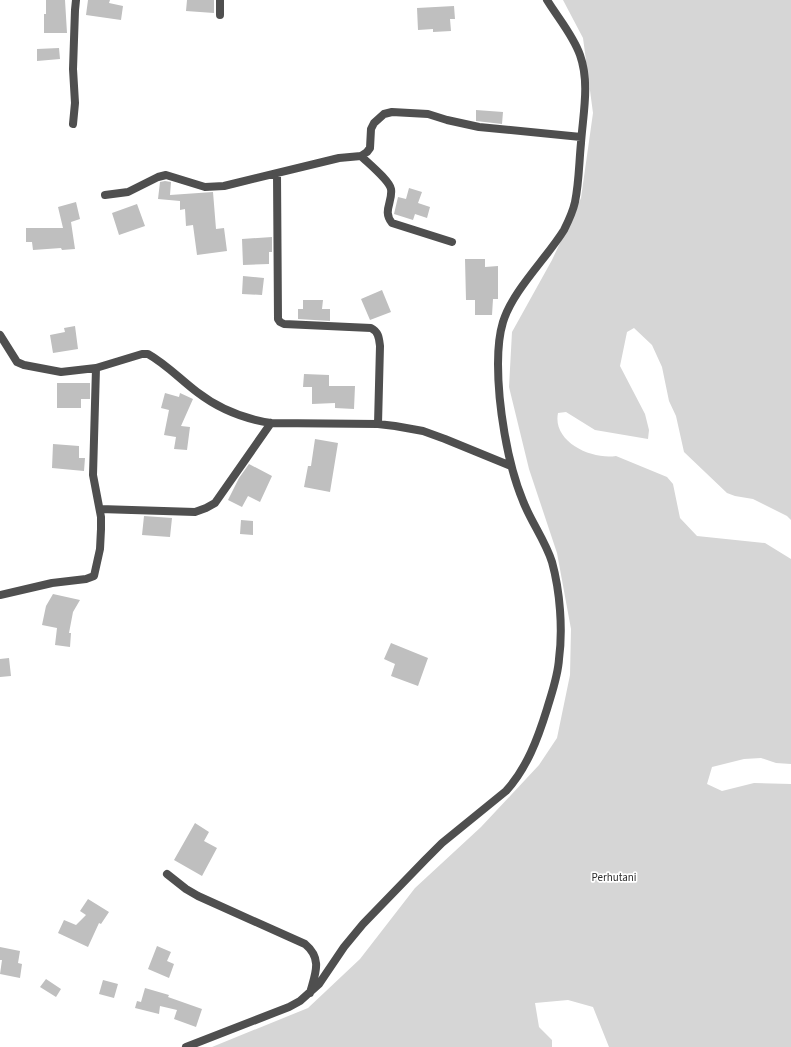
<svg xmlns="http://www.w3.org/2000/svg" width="791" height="1047" viewBox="0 0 791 1047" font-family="'Source Sans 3',sans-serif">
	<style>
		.green { fill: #d6d6d6 }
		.building { fill: #bfbfbf }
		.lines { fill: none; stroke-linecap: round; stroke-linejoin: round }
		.minor { stroke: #4f4f4f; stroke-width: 8 }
		.labels { text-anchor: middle; stroke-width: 3.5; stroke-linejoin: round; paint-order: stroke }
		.park-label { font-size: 11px; fill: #2d2d2d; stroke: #fff }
	</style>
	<rect width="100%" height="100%" fill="#fff"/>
	<!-- green -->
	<path class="green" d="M563,0h228v520l-4,-4 -34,-17 -18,-3 -8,-3 -43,-41 -8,-36 -7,-15 -7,-34 -10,-22 -18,-17 -7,4 -7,34 25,48 4,16 -1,9 -53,-9 -29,-18 -8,1c-6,29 34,47 58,43l51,21 6,7 7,34 17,18 68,7 26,16v205l-15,-1 -15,-5 -17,1 -32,8 -5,17 15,7 32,-8 37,1v263h-182l-16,-40 -25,-7 -33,3 4,24 13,13v7h-340l96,-39 52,-49 55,-71 66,-61 58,-62 18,-27 13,-63 1,-46 -14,-76 -28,-84 -20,-82 3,-55 40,-72 29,-62 12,-85 -10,-75z"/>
	<!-- building -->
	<path class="building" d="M46,0h19l2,33h-23v-19h2z
		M88,0h22l-1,3 14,3 -2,14 -35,-5z
		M187,0h27v13l-28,-2z
		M454,6l1,13h-5l1,12 -18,1v-3l-15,1 -1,-22z
		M59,48l1,11 -23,2v-12z
		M476,110l27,2 -1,12 -26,-3z
		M165,181l6,1 -1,13 43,-3 3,37 8,-1 3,23 -30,4 -4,-30 -7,1 -1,-17 -5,1v-9l-22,-2 2,-17z
		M409,188l13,4 -4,11 12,4 -3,11 -12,-4 -2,6 -19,-6 4,-17 8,2z
		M76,202l4,17 -9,3 4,27 -13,1 -1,-2 -28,2 -1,-8h-6v-14h37l-5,-21z
		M137,204l8,22 -26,9 -7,-22z
		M272,237v15h-3v12l-26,1 -1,-26z
		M465,259h20v8l13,-1v33h-5l-1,16h-17v-15h-9z
		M243,276l21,2 -2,17 -20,-1z
		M382,290l9,22 -21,8 -9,-21z
		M303,300h20l-1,9h8v12l-32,-2v-10h5z
		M75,326l3,23 -25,4 -3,-18 15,-3 -1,-4z
		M304,374l25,1v11h26l-1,23 -19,-1v-5l-23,1v-17h-9z
		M57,383h33v16h-9v9h-24z
		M165,393l14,4 1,-4 13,6 -12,27 9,1 -3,23 -13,-1 2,-12 -12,-2 5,-25 -8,-2z
		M315,439l23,4 -8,49 -26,-5 4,-21h3z
		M53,444l26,2v12h6l-1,13 -32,-3z
		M249,464l23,12 -12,26 -12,-6 -6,11 -14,-7 11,-22z
		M144,516l28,2 -2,19 -28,-2z
		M241,520l12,1v14l-13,-1z
		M53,594l27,6 -7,12 -4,21h2l-1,14 -15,-2 2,-17 -15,-3 4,-19z
		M391,643l37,15 -10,28 -27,-10 4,-12 -11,-5z
		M9,658l2,18 -11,1v-18z
		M195,823l14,9 -5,9 13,7 -15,28 -28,-16z
		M88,899l21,13 -8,12 -2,-1 -11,24 -30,-14 6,-13 12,5 10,-10 -6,-4z
		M157,946l14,6 -4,9 7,3 -5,14 -21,-9z
		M0,947l20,4 -2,12 4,1 -2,14 -20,-4 2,-14h-2z
		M46,979l15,10 -5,8 -16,-10z
		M103,980l15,4 -4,14 -15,-4z
		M145,988l24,7 -1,2 34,12 -6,18 -22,-8 3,-9 -17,-4 -1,8 -24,-6 2,-7 4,1z"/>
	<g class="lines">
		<!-- minor -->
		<path class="minor" d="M220,0v15
			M73,124l2,-21 -2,-34 2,-59 1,-10
			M361,156c7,7 28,24 30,33 2,13 -9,22 1,34l60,19
			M277,174l1,145 2,3 4,2 87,4c8,4 8,11 9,18l-2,78
			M105,195l23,-3 30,-15 8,-2 39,12 19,-1 115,-28 22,-2 6,-4 3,-4 1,-19 3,-6 10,-9 8,-2 36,2 19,6 32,7 102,10
			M0,335l17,27 7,3 37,7 35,-4 -3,107 8,42v12l-1,20 -6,27 -8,3 -34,4 -52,12
			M96,368l46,-14h6c18,10 33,26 49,38 22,17 48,27 74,31l107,1 17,2 28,5 22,8 66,27
			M100,509l95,3 11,-4 9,-5 56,-80
			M167,874l19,15 12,7 107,48c18,15 10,30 5,49
			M186,1047l103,-40 11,-6 19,-17 25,-37 19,-23 62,-64 17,-17 64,-52c21,-23 32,-53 41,-82 5,-17 11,-33 12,-50 4,-30 1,-68 -7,-97 -7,-22 -21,-40 -29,-61 -16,-38 -25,-97 -25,-137 0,-15 1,-29 5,-42 10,-32 43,-63 61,-92 4,-8 9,-19 11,-28 4,-19 4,-39 6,-59 2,-29 9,-60 -1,-88 -7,-20 -22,-37 -33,-55"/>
	</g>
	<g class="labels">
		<!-- park labels -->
		<g class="park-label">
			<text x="614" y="881">Perhutani</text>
		</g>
	</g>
</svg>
